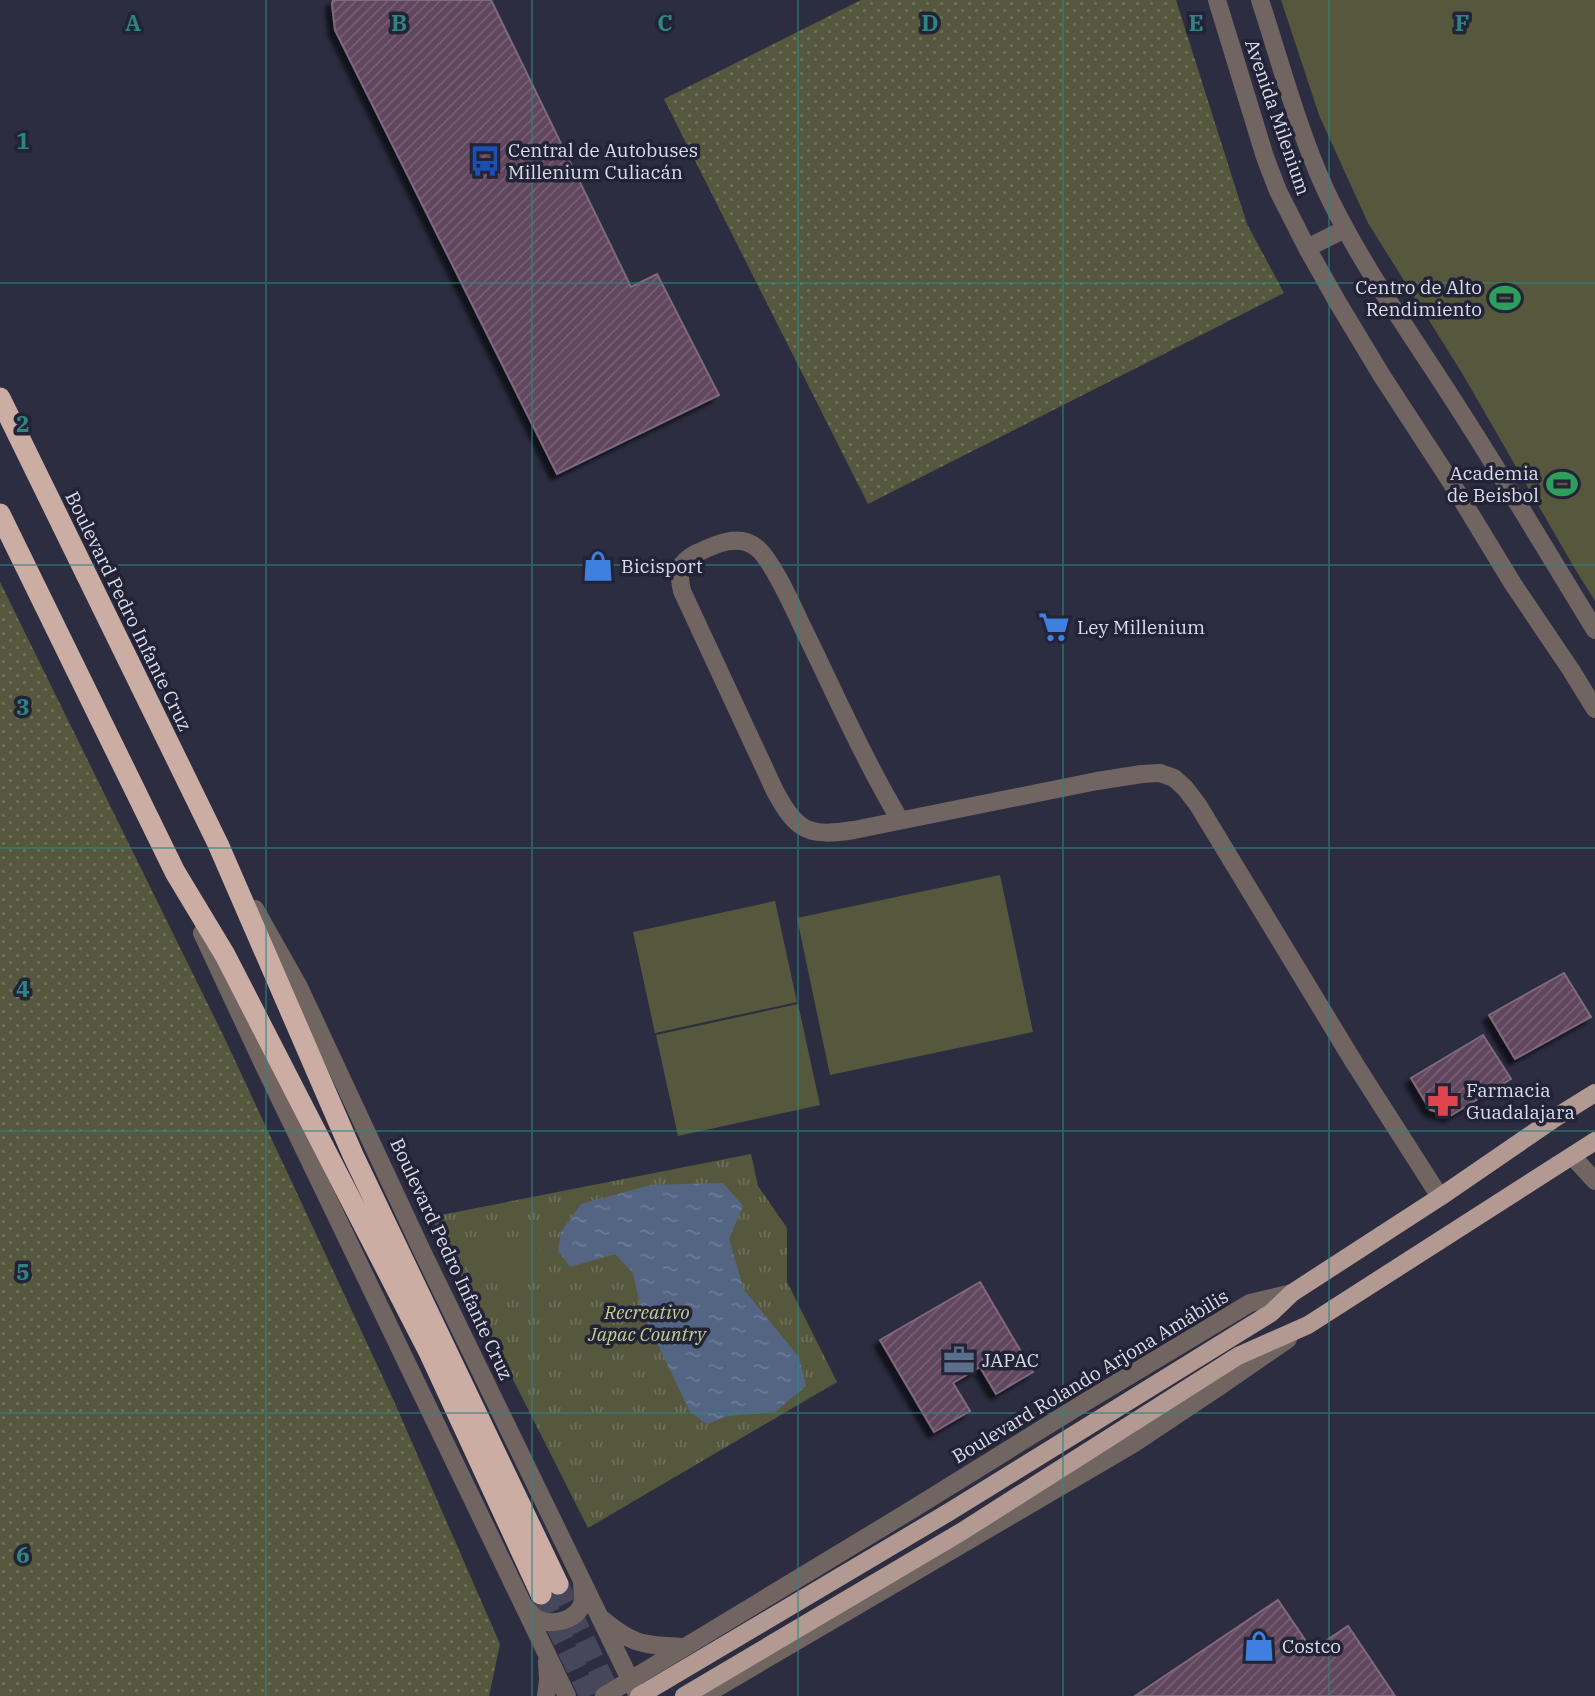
<svg xmlns="http://www.w3.org/2000/svg" width="1595" height="1696" viewBox="0 0 1595 1696" font-family="'IBM Plex Serif',serif">
	<style>
		.grass { fill: url(#grass-dots) }
		.park { fill: url(#park-tufts) }
		.pitch { fill: #56583d }
		.water { fill: url(#water-ripples) }
		.building { fill: url(#building-hatch); stroke: #7f697b; stroke-width: 2; filter: url(#shadow) }
		.lines { fill: none; stroke-linecap: round; stroke-linejoin: round }
		.highway-tunnel { stroke: #47475b; stroke-width: 21; stroke-dasharray: 21 10; stroke-linecap: butt }
		.minor { stroke: #716561; stroke-width: 18 }
		.major { stroke: #b29991; stroke-width: 18 }
		.highway { stroke: #cbada4; stroke-width: 21 }
		.grid { fill: none; stroke: #2e8581; stroke-width: 2; stroke-opacity: 0.55 }
		.labels { text-anchor: middle; stroke-width: 7; stroke-linejoin: round; paint-order: stroke }
		.street-label { font-size: 19px; fill: #dcddeb; stroke: #232337 }
		.poi-label { font-size: 19px; fill: #dcddeb; stroke: #232337; text-anchor: start }
		.park-label { font-size: 19px; font-style: italic; fill: #c8ce90; stroke: #232337 }
		.grid-label { font-size: 23px; text-anchor: middle; font-weight: bold; fill: #2e8581; stroke: #232337; stroke-width: 7; stroke-linejoin: round; paint-order: stroke }
	</style>
	<defs>
		<pattern id="grass-dots" width="8" height="8" patternUnits="userSpaceOnUse" patternTransform="scale(1.75)"><rect width="8" height="8" fill="#56583d"/><path d="M2 2h.1M6 6h.1" fill="none" stroke="#6e7059" stroke-width="1.8" stroke-linecap="round"/></pattern>
		<pattern id="park-tufts" width="24" height="20" patternUnits="userSpaceOnUse" patternTransform="scale(1.75)"><rect width="24" height="20" fill="#56583d"/><path d="M3 7l-1-3M5 7V3M7 7l1-3M15 17l-1-3M17 17v-4M19 17l1-3" fill="none" stroke="#6e7059"/></pattern>
		<pattern id="water-ripples" width="26" height="14" patternUnits="userSpaceOnUse" patternTransform="scale(1.75)"><rect width="26" height="14" fill="#546583"/><path d="M2 4q2-2 4 0t4 0M15 11q2-2 4 0t4 0" fill="none" stroke="#6c7b95"/></pattern>
		<pattern id="building-hatch" width="6" height="6" patternUnits="userSpaceOnUse" patternTransform="scale(1.75)"><rect width="6" height="6" fill="#61465d"/><path d="M-1 1l2-2M0 6l6-6M5 7l2-2" fill="none" stroke="#776074"/></pattern>
		<filter id="shadow"><feDropShadow dx="-6" dy="6" stdDeviation="2" flood-color="#0009"/></filter>
	</defs>
	<rect width="100%" height="100%" fill="#2d2d42"/>
	<!-- grass -->
	<path class="grass" d="M861,0h315l71,224 37,69 -416,211 -204,-405z
		M0,582l225,457 168,360 107,245 -11,52h-489z"/>
	<!-- park -->
	<path class="park" d="M751,1154l7,32 29,42v54l50,100 -249,146 -157,-311z"/>
	<!-- pitch -->
	<path class="pitch" d="M1281,0h314v601l-20,-32 -113,-196 -94,-150 -49,-108z
		M1000,875l33,157 -203,43 -33,-157z
		M775,901l22,101 -142,31 -22,-101z
		M798,1004l22,101 -142,31 -22,-101z
		M471,1237l68,1v37l-69,-1z"/>
	<!-- water -->
	<path class="water" d="M723,1183l20,23 -14,33 15,51 55,67 7,29 -31,26 -47,4 -21,8 -17,-12 -49,-103 -8,-36 -18,-19 -45,13 -12,-16 3,-19 20,-28 70,-19z"/>
	<!-- building -->
	<path class="building" d="M333,0h158l140,287 26,-13 62,121 -162,79 -222,-444 -3,-26z
		M1564,973l27,44 -76,42 -26,-44z
		M1483,1035l28,44 -61,37 -20,-6 -19,-32z
		M980,1282l53,90 -37,22 -16,-27 -27,16 17,28 -36,21 -54,-92z
		M1278,1600l34,50 36,-24 47,70h-260z"/>
	<g class="lines">
		<!-- highway-tunnel -->
		<path class="highway-tunnel" d="M558,1584l53,112
			M541,1594l49,102"/>
		<!-- minor -->
		<path class="minor" d="M1217,0l48,157 13,34 29,57 31,55 44,73 69,106 62,102 58,86 24,39
			M1260,0c21,64 38,130 66,191 34,72 81,137 124,204 50,77 97,157 145,235
			M1307,248l38,-19
			M900,820c-37,-62 -66,-129 -98,-194 -9,-19 -30,-66 -45,-78 -18,-15 -41,-4 -60,5 -20,10 -19,18 -15,38l93,200c22,41 34,46 79,39l243,-49 45,-7 18,-1 14,5 11,10 13,17 157,259 85,133
			M255,909l44,78 123,264 216,445
			M202,933l63,135 302,628
			M1572,1156l23,25
			M527,1609c4,5 8,9 13,11 16,6 39,-1 43,-19 1,-5 -1,-12 -1,-17
			M602,1619c32,27 42,26 83,28
			M546,1696l2,-16 -1,-19
			M604,1696l304,-184 179,-111 163,-98 42,-10
			M703,1696l430,-252 90,-60 65,-45"/>
		<!-- major -->
		<path class="major" d="M639,1696l310,-184 322,-199 21,-20 148,-96 118,-81 37,-23
			M684,1696l277,-164 277,-176 70,-31 287,-184"/>
		<!-- highway -->
		<path class="highway" d="M0,398l218,446 135,311 205,429
			M0,514l175,358 50,83 205,399 111,240"/>
	</g>
	<!-- grid -->
	<path class="grid" d="M266,0v1696M532,0v1696M798,0v1696M1063,0v1696M1329,0v1696M0,283h1595M0,565h1595M0,848h1595M0,1131h1595M0,1413h1595"/>
	<!-- icons -->
	<defs>
		<symbol id="bus-bare" viewBox="-9 -9 18 18"><path d="M-5-6H5V4H4V6H2V4H-2V6H-4V4H-5ZM-3.5-4V0h7V-4ZM-3.5 1.2v1.5H-2V1.2ZM2 1.2v1.5H3.5V1.2Z" fill="#1a4fb4" stroke="#232337" stroke-width="2.5" paint-order="stroke"/></symbol>
		<symbol id="stadium-bare" viewBox="-9 -9 18 18"><path d="M0-5a6.5 5 0 1 0 0 10a6.5 5 0 1 0 0-10ZM-3.5-1.8h7v3.6h-7Z" fill="#2e9e5b" stroke="#232337" stroke-width="2.5" paint-order="stroke"/></symbol>
		<symbol id="shop-bare" viewBox="-9 -9 18 18"><path d="M-5-2.5h2.3a2.7 3.5 0 0 1 5.4 0H5L5.5 6h-11ZM-1.5-2.5h3a1.5 2.3 0 0 0-3 0Z" fill="#3f7fe0" stroke="#232337" stroke-width="2.5" paint-order="stroke"/></symbol>
		<symbol id="supermarket-bare" viewBox="-9 -9 18 18"><path d="M-6-5.5h2.5l.6 2H6L4.5 2H-2.5L-4.4-4H-6ZM-1.5 3.2a1.3 1.3 0 1 0 .1 0ZM3 3.2a1.3 1.3 0 1 0 .1 0Z" fill="#3f7fe0" stroke="#232337" stroke-width="2.5" paint-order="stroke"/></symbol>
		<symbol id="pharmacy-bare" viewBox="-9 -9 18 18"><path d="M-2-6h4v4h4v4h-4v4h-4v-4h-4v-4h4Z" fill="#e0444e" stroke="#232337" stroke-width="2.5" paint-order="stroke"/></symbol>
		<symbol id="office-bare" viewBox="-9 -9 18 18"><path d="M-6-3h4V-5.5h4V-3h4V5H-6ZM-1-4.5V-3h2v-1.5ZM-6 0V1H6V0Z" fill="#5c6f8a" stroke="#232337" stroke-width="2.5" paint-order="stroke"/></symbol>
	</defs>
	<g fill-rule="evenodd">
		<use href="#bus-bare" x="463" y="139" width="44" height="44"/>
		<use href="#stadium-bare" x="1483" y="276" width="44" height="44"/>
		<use href="#stadium-bare" x="1540" y="462" width="44" height="44"/>
		<use href="#shop-bare" x="576" y="544" width="44" height="44"/>
		<use href="#supermarket-bare" x="1032" y="605" width="44" height="44"/>
		<use href="#pharmacy-bare" x="1421" y="1079" width="44" height="44"/>
		<use href="#office-bare" x="937" y="1338" width="44" height="44"/>
		<use href="#shop-bare" x="1237" y="1624" width="44" height="44"/>
	</g>
	<g class="labels">
		<!-- street labels -->
		<g class="street-label">
			<text transform="translate(1278 117) rotate(71)" y="7">Avenida Milenium</text>
			<text transform="translate(129 611) rotate(64)" y="7">Boulevard Pedro Infante Cruz</text>
			<text transform="translate(452 1259) rotate(65)" y="7">Boulevard Pedro Infante Cruz</text>
			<text transform="translate(1090 1376) rotate(-31)" y="7">Boulevard Rolando Arjona Amábilis</text>
		</g>
		<!-- poi labels -->
		<g class="poi-label">
			<text x="508" y="157">Central de Autobuses<tspan x="508" dy="22">Millenium Culiacán</tspan></text>
			<text x="1482" y="294" text-anchor="end">Centro de Alto<tspan x="1482" dy="22">Rendimiento</tspan></text>
			<text x="1539" y="480" text-anchor="end">Academia<tspan x="1539" dy="22">de Beisbol</tspan></text>
			<text x="621" y="573">Bicisport</text>
			<text x="1077" y="634">Ley Millenium</text>
			<text x="1466" y="1097">Farmacia<tspan x="1466" dy="22">Guadalajara</tspan></text>
			<text x="982" y="1367">JAPAC</text>
			<text x="1282" y="1653">Costco</text>
		</g>
		<!-- park labels -->
		<g class="park-label">
			<text x="647" y="1319">Recreativo<tspan x="647" dy="22">Japac Country</tspan></text>
		</g>
	</g>
	<g class="grid-label">
		<text x="133" y="31">A</text>
		<text x="399" y="31">B</text>
		<text x="665" y="31">C</text>
		<text x="930" y="31">D</text>
		<text x="1196" y="31">E</text>
		<text x="1462" y="31">F</text>
		<text x="23" y="149">1</text>
		<text x="23" y="432">2</text>
		<text x="23" y="715">3</text>
		<text x="23" y="997">4</text>
		<text x="23" y="1280">5</text>
		<text x="23" y="1563">6</text>
	</g>
</svg>
